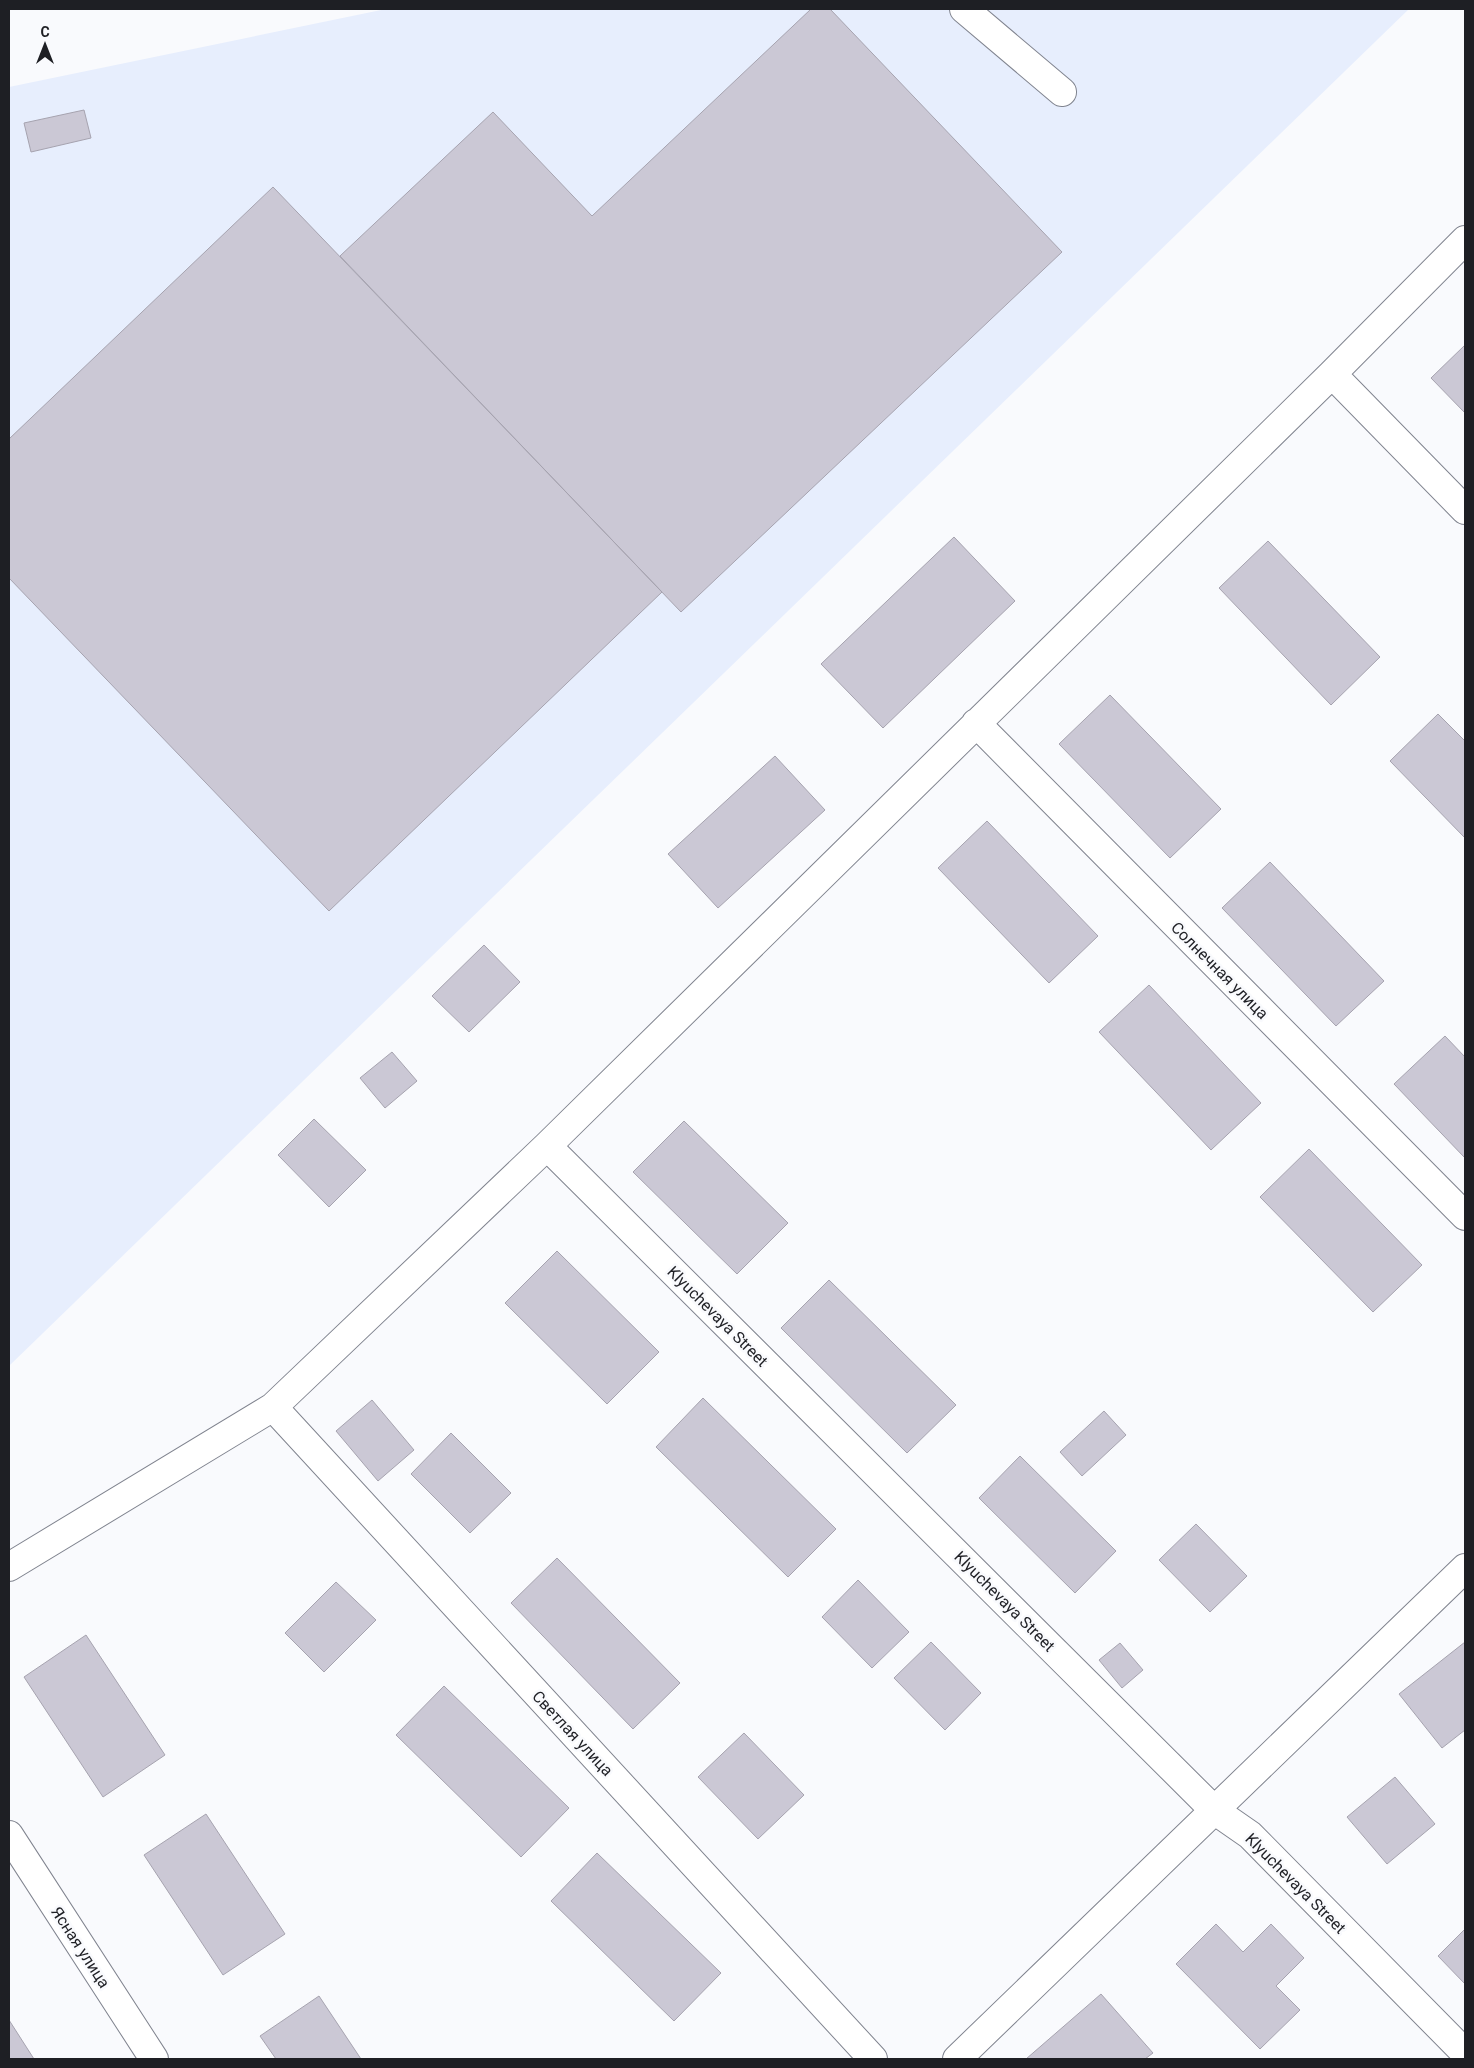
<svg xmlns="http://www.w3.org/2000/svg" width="1474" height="2068" viewBox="0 0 1474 2068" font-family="Roboto,sans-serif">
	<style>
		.built { fill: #e7eefd }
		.building { fill: #cbc8d5; stroke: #a6a3af }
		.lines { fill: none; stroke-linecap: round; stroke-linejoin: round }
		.minor-casing { stroke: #80848f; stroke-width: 30 }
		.minor { stroke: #fff; stroke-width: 28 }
		.labels { text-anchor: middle; stroke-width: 5; stroke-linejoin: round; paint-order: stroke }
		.street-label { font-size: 16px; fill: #1e1f24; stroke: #f9fafd }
	</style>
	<rect width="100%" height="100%" fill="#f9fafd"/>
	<!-- built -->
	<path class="built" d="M386,9h1023l-1400,1357v-1279z"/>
	<!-- building -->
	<path class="building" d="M811,9h19l232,243 -381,360 -341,-356 153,-144 99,104z
		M84,110l7,28 -60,14 -7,-29z
		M273,187l389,405 -333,319 -320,-333v-139z
		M1465,345v68l-34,-35z
		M954,537l61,64 -132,127 -62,-64z
		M1268,541l112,116 -49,48 -112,-117z
		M1110,695l111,114 -51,49 -111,-114z
		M1438,714l27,27v97l-75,-77z
		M775,756l50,54 -107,98 -50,-54z
		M987,821l111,115 -49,47 -111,-115z
		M1270,862l114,119 -48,45 -114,-118z
		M484,945l36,37 -51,50 -37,-36z
		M1149,985l112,118 -50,47 -112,-118z
		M1445,1036l20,21v101l-71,-74z
		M392,1052l25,29 -32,27 -25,-30z
		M314,1119l52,51 -37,37 -51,-52z
		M684,1121l104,102 -51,51 -104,-102z
		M1309,1149l113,116 -49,47 -113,-115z
		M557,1251l102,101 -52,52 -102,-101z
		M829,1280l127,125 -49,48 -126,-125z
		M703,1398l133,131 -48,48 -132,-130z
		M372,1400l42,50 -36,31 -42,-50z
		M1104,1411l22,24 -44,41 -22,-24z
		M451,1433l60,60 -41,40 -59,-59z
		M1020,1456l96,95 -41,42 -96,-95z
		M1196,1524l51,52 -37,36 -51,-52z
		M557,1558l123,125 -47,46 -122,-126z
		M858,1580l51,52 -37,36 -50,-51z
		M336,1582l40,38 -52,52 -39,-39z
		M86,1635l79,120 -62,42 -79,-120z
		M931,1642l50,51 -36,37 -51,-52z
		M1465,1642v88l-23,18 -43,-54z
		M1120,1643l23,27 -21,18 -23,-28z
		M444,1686l125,122 -48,49 -125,-122z
		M744,1733l60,62 -46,44 -60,-62z
		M1395,1777l40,47 -48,40 -40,-47z
		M206,1814l79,120 -62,41 -79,-120z
		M597,1853l124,120 -47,48 -123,-120z
		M1216,1924l27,28 28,-28 33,34 -28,28 24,24 -40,39 -84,-85z
		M1465,1929v55l-27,-28z
		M1101,1994l52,59 -8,6h-119z
		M319,1996l42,63h-85l-16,-23z
		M9,2020l25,39h-25z"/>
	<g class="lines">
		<defs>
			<path id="minor" d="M964,9l98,83
				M1332,374l133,136
				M976,723l489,493
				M547,1146l667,664 36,25 215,218
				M273,1407l600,652
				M9,1567l264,-160 274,-261 785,-772 133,-134
				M9,1835l145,224
				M957,2059l508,-491"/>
		</defs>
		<!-- minor casing -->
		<use href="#minor" class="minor-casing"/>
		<!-- minor -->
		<use href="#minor" class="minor"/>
	</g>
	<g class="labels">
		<!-- street labels -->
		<g class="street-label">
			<text transform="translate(1220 970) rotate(45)" y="6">Солнечная улица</text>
			<text transform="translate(718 1316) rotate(45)" y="6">Klyuchevaya Street</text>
			<text transform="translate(1005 1601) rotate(45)" y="6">Klyuchevaya Street</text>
			<text transform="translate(573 1733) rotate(47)" y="6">Светлая улица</text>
			<text transform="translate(1296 1883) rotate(45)" y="6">Klyuchevaya Street</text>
			<text transform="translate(81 1947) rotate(57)" y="6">Ясная улица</text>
		</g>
	</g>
	<!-- border -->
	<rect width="1474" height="2068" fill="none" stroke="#1e1f24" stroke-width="20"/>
	<!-- north arrow -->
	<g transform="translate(45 45)" stroke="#f9fafd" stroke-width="4" paint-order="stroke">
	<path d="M0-4L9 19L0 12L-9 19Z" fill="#1e1f24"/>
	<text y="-8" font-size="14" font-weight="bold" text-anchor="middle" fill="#1e1f24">С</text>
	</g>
</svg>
